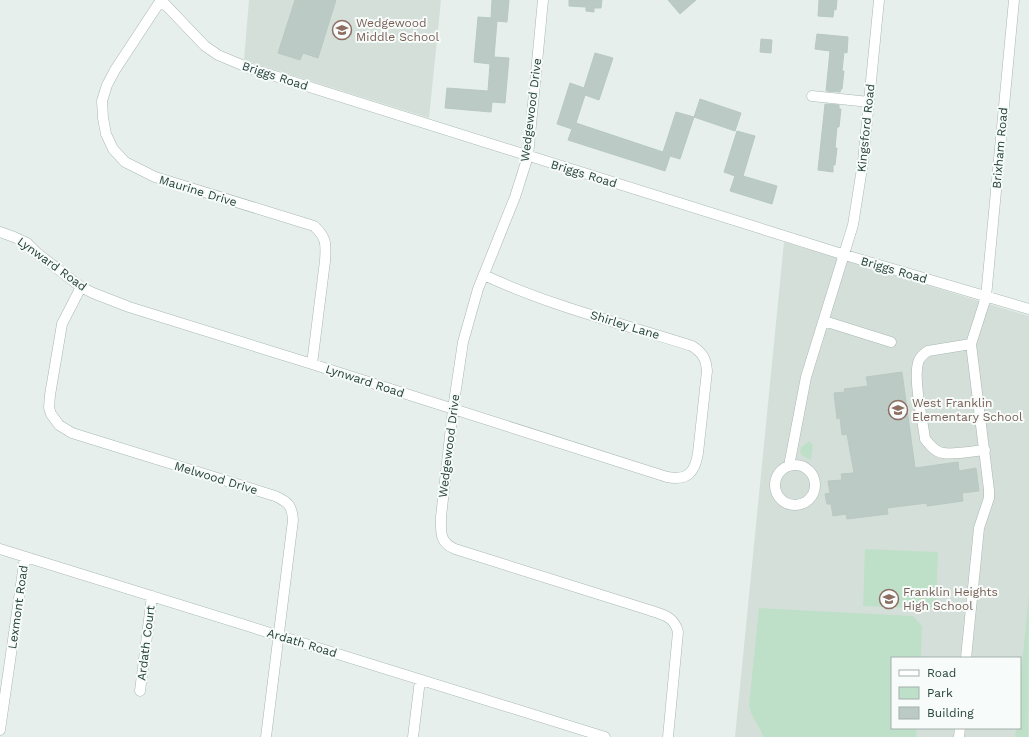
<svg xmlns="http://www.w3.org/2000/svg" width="1029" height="737" viewBox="0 0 1029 737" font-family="'Work Sans',sans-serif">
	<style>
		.built { fill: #d4dfda; fill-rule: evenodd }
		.green { fill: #bfe0c8 }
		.building { fill: #bbcac4; stroke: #b8c9c2 }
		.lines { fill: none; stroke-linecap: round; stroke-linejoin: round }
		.minor-casing { stroke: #a8b8b2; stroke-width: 11 }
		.minor { stroke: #fff; stroke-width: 10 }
		.labels { text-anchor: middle; stroke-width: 4; stroke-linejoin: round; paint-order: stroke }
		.education-label { font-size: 12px; fill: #785e54; stroke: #f7fbf9; text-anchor: start }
		.street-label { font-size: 12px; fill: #24423a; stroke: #f7fbf9 }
	</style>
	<rect width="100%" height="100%" fill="#e6efeb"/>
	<!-- built -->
	<path class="built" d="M249,0h192l-12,118 -185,-58z
		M784,242l245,74v421h-294zM892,658h128v70h-128z"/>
	<!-- green -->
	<path class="green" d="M809,441l4,4 -2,15 -8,-4 -3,-3 1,-6z
		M865,549l73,3 -2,57 -73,-3z
		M1029,593l-1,144h-13l1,-9h4v-44z
		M759,608l154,8 9,10 -1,32h-29v70h25l-1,9h-152l-13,-24 -2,-8z"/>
	<!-- building -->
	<path class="building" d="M295,0h41l-18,58 -15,-5 -3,7 -22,-7z
		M492,0h17l-2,22 -10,-1 -3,36 15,1 -4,45 -13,-1 -1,10 -46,-4 2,-20 41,3 2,-27 -16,-2 4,-45 13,1z
		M569,0h33l-1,8h-7v4l-8,-1v-4l-17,-1z
		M668,0h28l-16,14z
		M819,0h18l-1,10 -2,-1 -1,8 -15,-1z
		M817,34l31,3 -1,16 -3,-1 -2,19h2l-2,18h-1l-1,3 -14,-1 4,-40 -15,-2z
		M761,39l11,1 -1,13 -11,-1z
		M595,53l18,5 -14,42 -14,-5 -9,28 87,29 13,-40 18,5 -14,42 -10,-3 -5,15 -97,-31 4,-11 -15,-5 13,-41 14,5z
		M700,99l41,14 -6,18 -41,-14z
		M825,104l14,1v4h2l-2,18h-2l-2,21h2l-2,17h-2v7l-15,-2z
		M737,131l18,5 -12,40 34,10 -5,18 -42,-13 5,-15 -11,-4z
		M902,372l13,96 43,-6 1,9 17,-3 3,23 -17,2 1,8 -36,5v-3l-40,5 1,6 -41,5 -1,-5 -13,2 -2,-12h-4l-2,-10 5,-1 -2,-12 14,-1 -1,-6 13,-1 -7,-39 -5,1 -2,-17 -3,1 -3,-26 11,-1 -1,-3 24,-3 -2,-9z"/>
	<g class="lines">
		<defs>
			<path id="minor" d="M161,0l44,46 13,9 31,13 596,187 184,54
				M161,0l-46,70 -8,15 -5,16 1,17 3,16 7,15 12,13 30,15 159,49c13,12 12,18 11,35l-13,103
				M543,0l-15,156 -13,41 -37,92 -15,53 -10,67 -12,108c0,15 -2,25 14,32l194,61c14,5 25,6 29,22l-10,105
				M812,96l57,6
				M0,232l14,5 13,6 10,10 44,34 12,6 36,14 183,57 355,113c21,4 28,-5 31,-24l9,-82c-1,-12 -4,-18 -15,-25 -69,-22 -142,-40 -208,-71
				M81,287l-19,37 -12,71 -1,13 2,6 8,11 13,8 203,63c13,6 17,9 18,24l-27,217
				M824,321l67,21
				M971,344l-43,7c-3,2 -7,5 -9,9 -7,16 4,61 6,79 5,6 10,13 18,14 10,2 31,-2 42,-3
				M775 485a20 20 0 1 1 40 0a20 20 0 1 1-40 0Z
				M789,466l17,-89 47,-152 10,-63 16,-162
				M0,549l605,188
				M966,658l13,-130 10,-30v-8l-18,-146 15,-47 28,-297
				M140,691l12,-95
				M0,730l25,-173
				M413,737l7,-57
				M959,737l1,-9"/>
		</defs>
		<!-- minor casing -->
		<use href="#minor" class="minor-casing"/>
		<!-- minor -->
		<use href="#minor" class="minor"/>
	</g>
	<!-- icons -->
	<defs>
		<symbol id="school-ring" viewBox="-11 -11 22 22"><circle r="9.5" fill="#f7fbf9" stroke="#8d6e63" stroke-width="1.5"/><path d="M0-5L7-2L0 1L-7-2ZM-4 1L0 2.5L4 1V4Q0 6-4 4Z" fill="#8d6e63"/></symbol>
	</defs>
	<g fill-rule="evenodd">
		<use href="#school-ring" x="331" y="19" width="22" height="22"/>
		<use href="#school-ring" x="887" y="399" width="22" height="22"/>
		<use href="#school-ring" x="878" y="588" width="22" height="22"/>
	</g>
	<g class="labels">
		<!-- education labels -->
		<g class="education-label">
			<text x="356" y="27">Wedgewood<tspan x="356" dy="14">Middle School</tspan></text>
			<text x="912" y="407">West Franklin<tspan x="912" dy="14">Elementary School</tspan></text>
			<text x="903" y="596">Franklin Heights<tspan x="903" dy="14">High School</tspan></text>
		</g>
		<!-- street labels -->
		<g class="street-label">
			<text transform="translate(275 76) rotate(18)" y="4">Briggs Road</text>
			<text transform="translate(531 110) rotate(-83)" y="4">Wedgewood Drive</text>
			<text transform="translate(866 128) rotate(-84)" y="4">Kingsford Road</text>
			<text transform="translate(1000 148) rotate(-85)" y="4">Brixham Road</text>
			<text transform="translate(584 174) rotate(17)" y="4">Briggs Road</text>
			<text transform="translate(198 191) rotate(17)" y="4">Maurine Drive</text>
			<text transform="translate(52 264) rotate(36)" y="4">Lynward Road</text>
			<text transform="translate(894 270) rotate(16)" y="4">Briggs Road</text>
			<text transform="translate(625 325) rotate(17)" y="4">Shirley Lane</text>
			<text transform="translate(365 381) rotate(18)" y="4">Lynward Road</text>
			<text transform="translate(449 446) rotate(-83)" y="4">Wedgewood Drive</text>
			<text transform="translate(216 478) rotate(17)" y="4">Melwood Drive</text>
			<text transform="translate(18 607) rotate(-82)" y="4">Lexmont Road</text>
			<text transform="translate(146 643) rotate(-83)" y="4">Ardath Court</text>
			<text transform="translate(302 643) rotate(17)" y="4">Ardath Road</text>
		</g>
	</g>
	<!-- legend -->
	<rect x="891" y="657" width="130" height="72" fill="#f7fbf9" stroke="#a3b1ad"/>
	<rect x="899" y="670" width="20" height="6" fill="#ffffff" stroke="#a3b1ad"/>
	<text x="927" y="677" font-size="12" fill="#24423a">Road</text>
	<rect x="899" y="687" width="20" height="12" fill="#bfe0c8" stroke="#a3b1ad"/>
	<text x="927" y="697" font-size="12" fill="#24423a">Park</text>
	<rect x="899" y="707" width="20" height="12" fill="#bbcac4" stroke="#a3b1ad"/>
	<text x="927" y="717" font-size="12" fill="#24423a">Building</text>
</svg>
